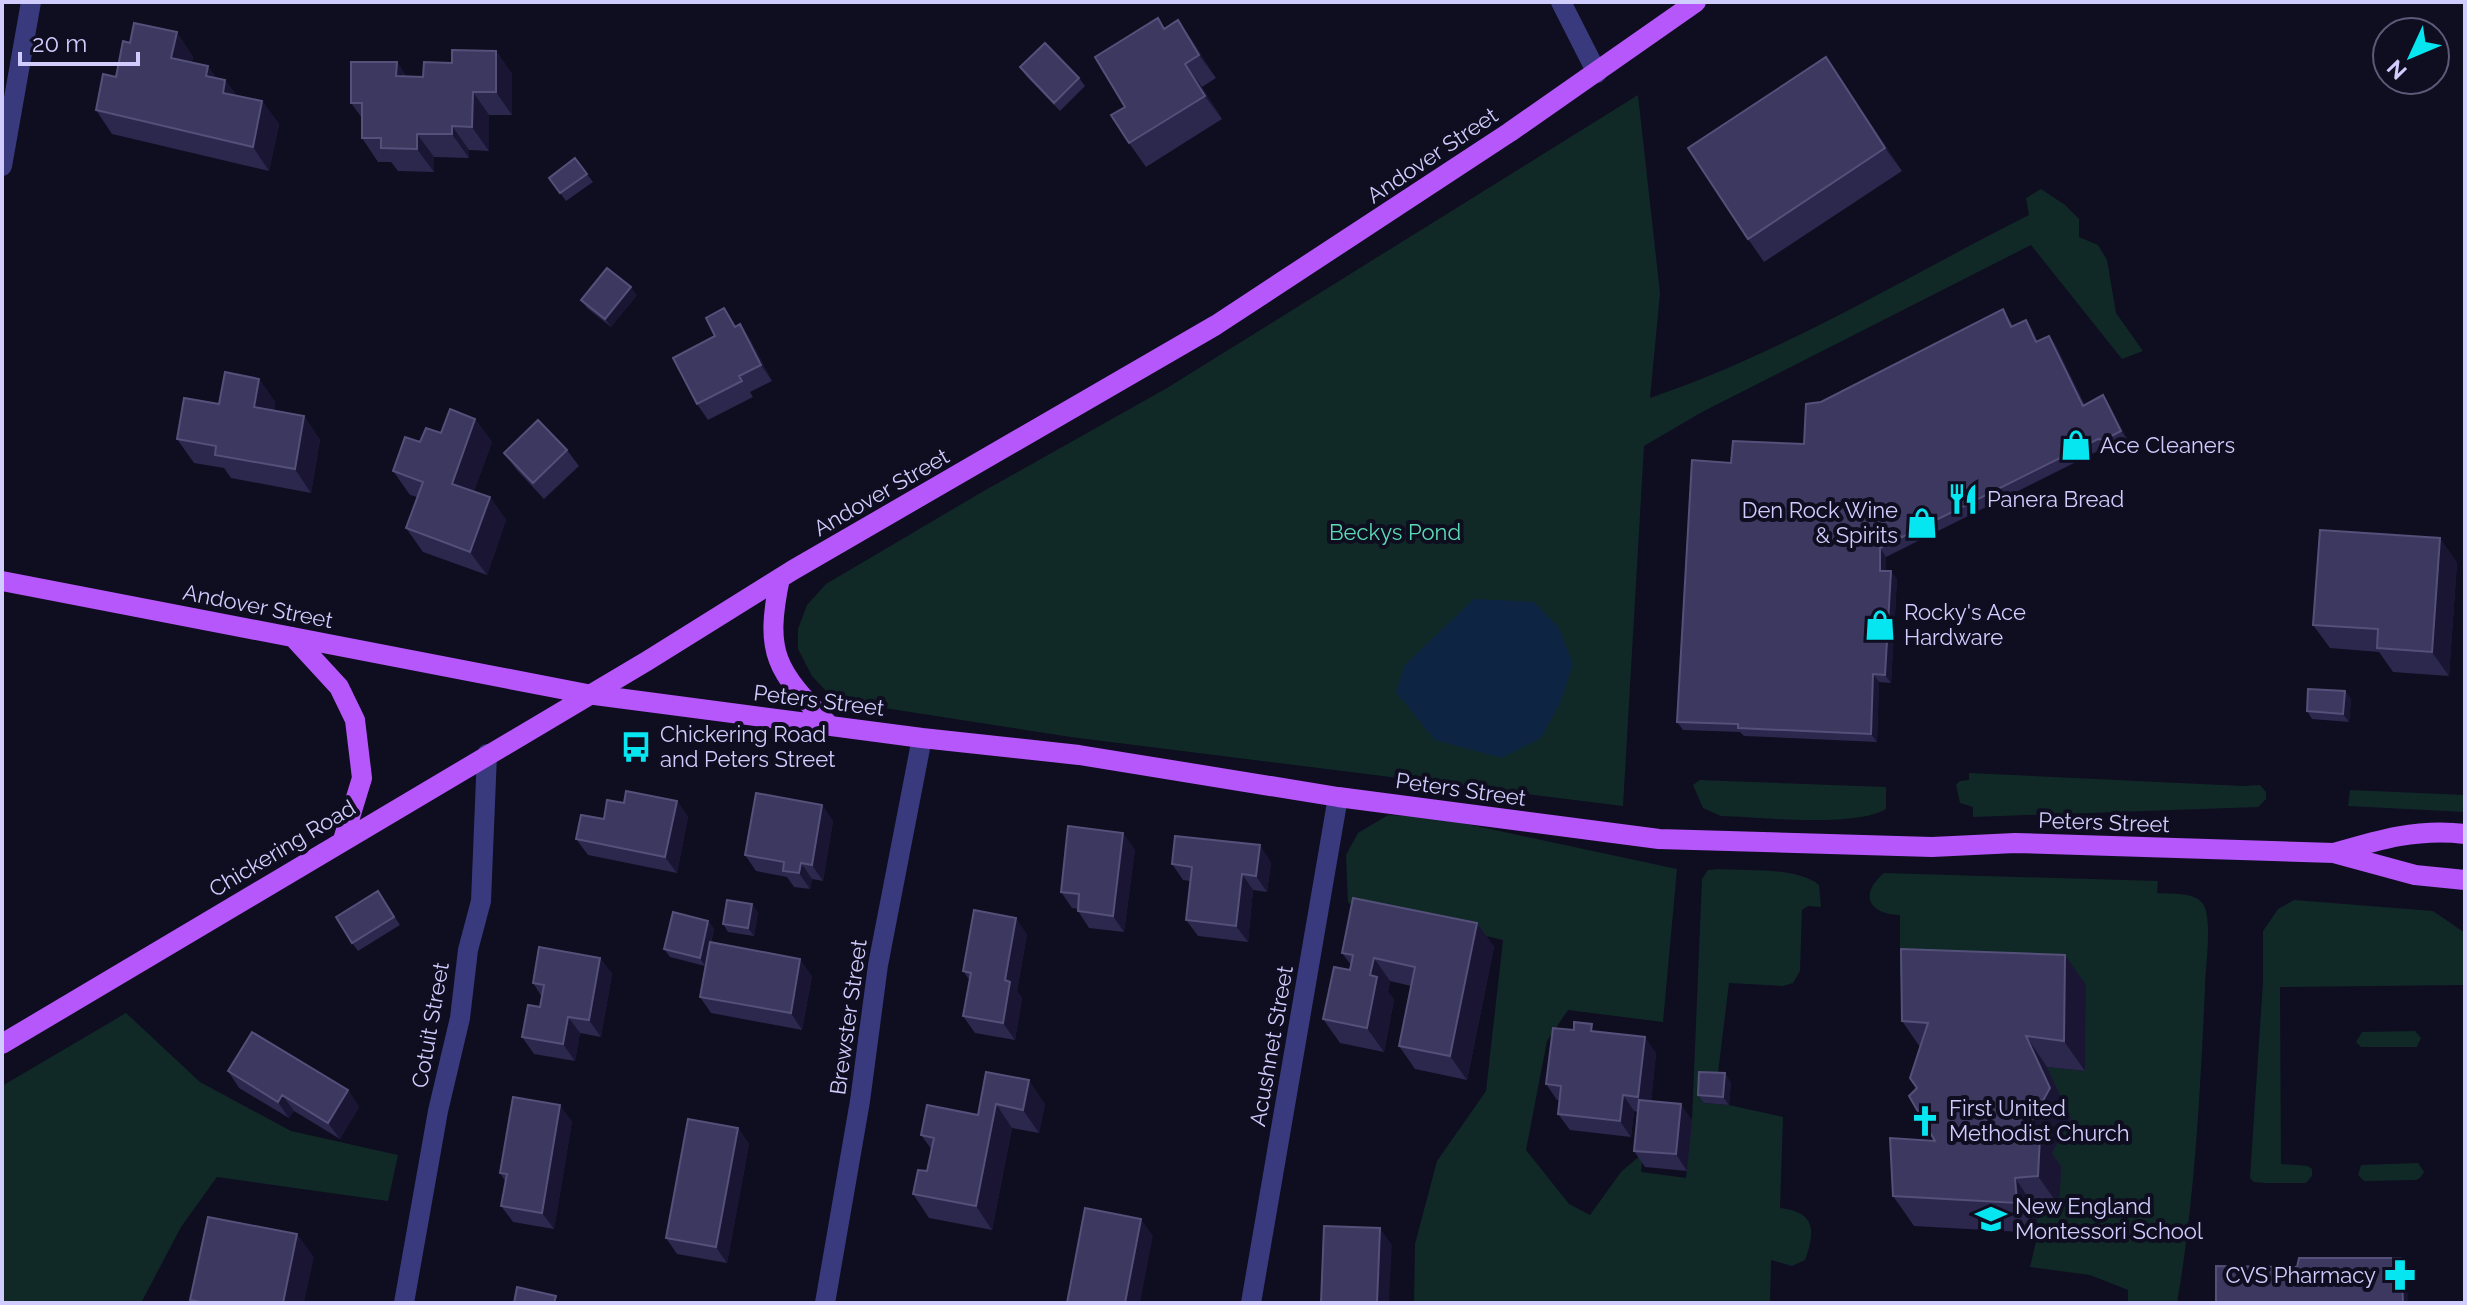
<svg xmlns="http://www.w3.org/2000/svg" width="2467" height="1305" viewBox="0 0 2467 1305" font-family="Raleway,sans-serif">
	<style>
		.green { fill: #102927 }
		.water { fill: #0d2543 }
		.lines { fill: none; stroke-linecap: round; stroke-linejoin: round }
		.minor { stroke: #393a7d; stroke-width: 20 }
		.major { stroke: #b557fb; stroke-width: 20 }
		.wall { fill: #2b274d }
		.shaded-wall { fill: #191533 }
		.building { fill: #3d3860; stroke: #545079; stroke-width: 2 }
		.labels { text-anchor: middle; stroke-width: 8; stroke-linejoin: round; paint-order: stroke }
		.street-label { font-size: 22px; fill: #d0cdfe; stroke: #0f0d20 }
		.poi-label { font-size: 22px; fill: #d0cdfe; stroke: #0f0d20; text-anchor: start }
		.park-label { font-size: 22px; fill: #5bdbb4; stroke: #0f0d20 }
	</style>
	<rect width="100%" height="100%" fill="#0f0d20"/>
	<!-- green -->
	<path class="green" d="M1638,95l22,198 -10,105c133,-45 254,-120 379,-183l-3,-17 15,-9 24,16 14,14v18l19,8 9,15 9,53 27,38 -21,8 -91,-114 -329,167 -58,34 -21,360 -552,-69 -193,-30 -52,-16 -14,-15 -14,-27v-20l9,-24 19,-21 156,-92 185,-104z
		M1969,773l274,13 17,-1 6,7v7l-8,8 -285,10v-10l-13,-4 -4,-18 4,-4 9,-1z
		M1700,780l186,7v22c-32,19 -125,8 -165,7l-18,-8 -10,-23z
		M2350,790l115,5v17l-117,-6z
		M1388,815l46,2 243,52 -14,153 -95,-12 -21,31 -21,109 43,54 21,11 31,-43 22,-19 -2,19 45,6 6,-58 10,-241 6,-9 10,-1c30,2 79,-2 101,16l2,22 -13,-1 -6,4 -2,61 -7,12 -10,3 -54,-3 -12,98 -13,22 25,2 54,12 -3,91c35,4 36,22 25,52l-13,6 -21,-6 -1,43h-356l1,-59 22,-83 49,-70 17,-151 -155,-37 -2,-48 12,-22z
		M1884,873l274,8 -1,12c14,1 38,-1 46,11 10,14 2,66 2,84 -5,105 -10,211 -28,315h-49v-13l-38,-15 -60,-8 8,-34 -2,-24 23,-3 2,-40 -16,-1 2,-98 38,4 -163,-92 -22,-4v-60c-32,-1 -41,-21 -16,-42z
		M2294,900l139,11 32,22v55l-1,-3 -184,2 1,177 27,2 4,3v7l-6,7h-40l-12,-1 -4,-4 13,-196v-51l15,-22z
		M126,1013l74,69 91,49 107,24 -10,46 -171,-24 -36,50 -40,76h-139v-217z
		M2415,1031l6,7 -4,9h-56l-5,-5 6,-10z
		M2418,1163l6,9 -4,6 -4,2 -52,1 -6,-6 3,-10z"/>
	<!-- water -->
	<path class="water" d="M1474,599l60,3 25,26 14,36 -12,37 -20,37 -39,20 -67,-18 -39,-48 9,-27z"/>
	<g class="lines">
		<!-- minor -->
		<path class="minor" d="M1561,2l36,71
			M2,166l29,-164
			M404,1303l34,-192 22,-93 8,-68 13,-49 6,-147
			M825,1303l35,-202 18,-136 44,-227
			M1251,1303l87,-506"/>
		<!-- major -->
		<path class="major" d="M780,578c-16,76 -4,92 48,146
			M2,581l585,113 335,44 157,17 259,42 321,42 273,8 83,-4 319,10 81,22 50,5
			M293,637l46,50 16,33 7,58 -19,62
			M2334,853c44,-13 84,-25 131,-19
			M2,1044l645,-383 146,-91 423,-245 294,-193 186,-130"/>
	</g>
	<!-- wall -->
	<path class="wall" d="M1178,20l38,58 -14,9 20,32 -76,48 -17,-24 -4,-36 40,-78z
		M496,51l16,23v41h-23v36l-20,-1v8l-35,-1v15l-36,-1 -7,-9h-13l-16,-24v-20l-11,-15 46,-41 9,14 17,1 29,-14z
		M193,56l-1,6 26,17 7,1 11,15 26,6 17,23 -10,47 -157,-37 -16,-24z
		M1020,67l59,11 6,8 -25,25 -34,-35z
		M1842,80l60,91 -138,91 -16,-23z
		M575,158l18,24 -27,19 -17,-23z
		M637,295l-26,32 -24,-19 -6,-8z
		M2003,309l10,17 13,-6 6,9 5,12 12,-5 6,8 30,61 24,-1 18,35 -18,9h-5l-218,109v14l11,8 -6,104 -12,-1 -2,60 -133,-6 -4,-4 -57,-2 -6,-8 54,-259 73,-19 17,-42z
		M740,324l11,17 21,40 -22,11 3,5 -45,23 -11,-16 40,-78z
		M259,379l16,23 -1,9 30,5 16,24 -9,53 -80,-15 -7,-10 -30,-5 -17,-24 42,-35z
		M475,419l17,23 -18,49 16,6 16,23 -19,55 -64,-23 -17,-24 11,-31 -7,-2 -17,-24 27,-29z
		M567,450l12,16 -35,33 -28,-30 -12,-16z
		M2457,562l-8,114 -56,-4 -14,-20 -49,-4 -17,-23z
		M2345,691l6,8 -2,23 -37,-3 -5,-8z
		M677,801l11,16 -11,56 -89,-18 -12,-16 28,-20z
		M822,805l11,16 -10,60 -11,-2 -2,10 -16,-2 -7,-10 -31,-6 -11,-16z
		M1135,849l-11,83 -35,-4 -11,-17v-2l-6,-1 -11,-16z
		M1271,862l-4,30 -14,-2 -5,52 -50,-6 -12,-16 4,-39 -7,-1 -11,-16z
		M378,891l22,34 -42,26 -6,-8z
		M758,912l-4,24 -26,-4 -5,-8z
		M708,921l6,8 -3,14 101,33 -10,54 -91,-17 -11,-16 5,-31 -35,-9 -6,-8z
		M1477,923l17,24 -27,133 -52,-11 -16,-23 12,-60 -21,-5 -2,11 6,8 -10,52 -44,-9 -17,-24 27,-49 1,-5 -9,-12z
		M1027,934l-10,57 5,7 -7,42 -40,-7 -12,-17 7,-35 -7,-10z
		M600,958l12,16 -11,63 -21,-4 -5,28 -41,-7 -12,-17 18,-30 2,-10 -9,-14z
		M2086,985l-1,86 -38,-4 24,51 -19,35 9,13 -2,40 -23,3 2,24 -124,-7 -21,-30 42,-55 -18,-53 3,-41 -18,-26z
		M1597,1032l59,21 -5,48 41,19 -5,51 -42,-4 -11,-16 3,-39 -3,-1 -3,26 -61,-7 -12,-16 2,-14h-3l-11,-16z
		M228,1071l120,19 11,17 -19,32 -46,-28 -5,7 -50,-30z
		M986,1072l59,32 -6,29 -27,-5 -20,102 -63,-12 -16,-24 14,-23 5,-21 -11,-15 57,-20z
		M1731,1082l-2,23 -25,-2 -6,-8z
		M572,1121l-18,108 -41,-7 -12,-16 4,-25 -5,-8z
		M738,1128l11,16 -22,119 -50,-9 -11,-16z"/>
	<!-- shaded-wall -->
	<path class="shaded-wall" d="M1178,20l17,24 21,34 -17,-23z
		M177,32l16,24 -5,26 -17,-24z
		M496,51l16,23v41l-16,-23z
		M1826,57l16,23 60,91 -17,-23z
		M397,62l16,24 -17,-10z
		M1185,64l17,23 20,32 -17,-23z
		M208,66l16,21 1,-7 17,24 -3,12 -33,-40z
		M473,92l16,23v36l-17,-24z
		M262,101l17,23 -10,47 -16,-24z
		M452,126l17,24v8l-17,-24z
		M417,134l17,23v15l-17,-23z
		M631,287l6,8 -26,32 -6,-8z
		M2026,320l6,9 9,21 -5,-8z
		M740,324l11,17 21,40 -11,-16z
		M2049,336l6,8 34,70 -6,-8z
		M259,379l16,23 -5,29 -16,-24z
		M2103,395l6,9 18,35 -6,-8z
		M304,416l16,24 -9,53 -16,-24z
		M475,419l17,23 -24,65 -16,-23z
		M490,497l16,23 -19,55 -17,-23z
		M2440,538l17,24 -8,114 -17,-24z
		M1880,548l6,9v22l-6,-8z
		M1891,571l6,8 -6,104 -6,-8z
		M1873,674l6,8 -2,60 -6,-8z
		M2345,691l6,8 -2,23 -6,-8z
		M677,801l11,16 -11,56 -12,-16z
		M822,805l11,16 -10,60 -11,-16z
		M1123,833l12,16 -11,83 -11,-16z
		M1260,845l11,17 -4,30 -11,-16z
		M801,863l11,16 -2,10 -11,-16z
		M1242,874l11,16 -5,52 -12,-16z
		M752,904l6,8 -4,24 -6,-8z
		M1016,918l11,16 -10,57 5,7 -7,42 -12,-17 2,-43z
		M708,921l6,8 -9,37 -5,-8z
		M1477,923l17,24 -27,133 -17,-24z
		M2065,955l21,30 -1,86 -21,-30z
		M600,958l12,16 -11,63 -12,-17z
		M1374,958l16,23 -2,11 6,8 -10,52 -17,-24 3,-53z
		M800,959l12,17 -10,54 -11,-17z
		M568,1017l12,16 -5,28 -12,-17z
		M2026,1036l21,31 24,51 -19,35 9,13 -2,40 -21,-30 -14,-41z
		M1645,1037l11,16 -6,60 -12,-16z
		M1725,1073l6,9 -2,23 -6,-8z
		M1029,1080l16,24 -6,29 -16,-23z
		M348,1090l11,17 -19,32 -12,-16z
		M282,1095l12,16 -5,7 -11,-16z
		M1623,1095l11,16 -3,26 -11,-16z
		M996,1104l16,24 -20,102 -16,-24z
		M1681,1104l11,16 -5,51 -11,-17z
		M560,1105l12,16 -18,108 -12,-16z
		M738,1128l11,16 -22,119 -11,-16z
		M2015,1178l21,31 2,24 -21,-30z
		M1141,1219l12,17 -13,67h-15z
		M1380,1228l12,17 -3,58h-12z
		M297,1234l17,23 -10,46h-21z
		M2401,1258l6,9 1,36h-5z"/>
	<!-- building -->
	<path class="building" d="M1158,18l6,11 14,-9 21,35 -14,9 20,32 -76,47 -18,-28 14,-8 -30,-50z
		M134,23l43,9 -6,26 37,8 -2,10 19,4 -2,13 39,8 -9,46 -157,-37 7,-36 13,3 7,-36 7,2z
		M1045,43l34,35 -25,25 -34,-36z
		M452,50l44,1v41h-23l-1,35 -20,-1v8h-35v15l-36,-1v-10h-19v-35h-11v-41h46l-1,14 27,1 1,-15 28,1z
		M1826,57l59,91 -137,91 -60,-91z
		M575,158l12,16 -27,19 -11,-15z
		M607,268l24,19 -26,32 -24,-19z
		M724,308l11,19 5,-3 21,41 -22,11 3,5 -45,23 -24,-46 42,-22 -9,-18z
		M2003,309l8,18 15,-7 10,22 13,-6 34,70 20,-11 18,36 -17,9 -6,-1 -218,109v23h11l-6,104 -12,-1 -2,60 -133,-6v-4l-61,-2 15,-262 39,3 2,-22 71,3 2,-40 15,-2z
		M225,372l34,7 -5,28 50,9 -9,53 -80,-14 1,-9 -39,-7 7,-41 35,6z
		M450,409l25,10 -23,65 38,13 -20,55 -64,-24 17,-46 -30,-11 12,-34 15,5 6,-14 15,5z
		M538,420l29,30 -34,33 -29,-30z
		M2320,530l120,8 -8,114 -55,-4 1,-19 -65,-4z
		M2308,689l37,2 -2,23 -36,-3z
		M626,791l51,10 -12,56 -89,-18 5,-24 23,4 3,-19 17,3z
		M756,793l66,12 -10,60 -11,-2 -2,10 -16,-2 1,-9 -39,-7z
		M1068,826l55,7 -10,83 -35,-5 1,-17 -18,-2z
		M1175,836l85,9 -4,31 -14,-2 -6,52 -50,-6 6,-53 -20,-3z
		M378,891l16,26 -42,26 -16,-26z
		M1353,898l124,25 -27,133 -51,-10 16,-79 -41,-9 -4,17 7,2 -10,51 -44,-9 11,-52 16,3 3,-15 -11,-2z
		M727,900l25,4 -4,24 -25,-4z
		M974,910l42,8 -11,62 5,2 -7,41 -40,-7 8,-43 -8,-2z
		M673,912l35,9 -8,37 -36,-9z
		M710,942l90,17 -9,54 -91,-16z
		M539,947l61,11 -11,62 -21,-3 -5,27 -41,-7 6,-32 12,2 4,-22 -11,-2z
		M1901,949l164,6 -1,86 -38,-5 24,52 -26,47 16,1 -2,40 -23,2 2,25 -124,-7 -3,-58 45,3 -26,-45 8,-8 -7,-10 18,-55 -26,-2z
		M1574,1022l18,2 -1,7 54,6 -7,60 -15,-2 -3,26 -62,-7 3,-28 -15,-2 7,-56 21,2z
		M252,1032l96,58 -20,33 -46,-28 -4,7 -50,-31z
		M986,1072l43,8 -6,30 -27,-6 -20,102 -63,-12 5,-24 9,1 7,-33 -13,-3 6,-30 51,10z
		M1699,1072l26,1 -2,24 -25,-2z
		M513,1097l47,8 -18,108 -41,-7 6,-32 -7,-1z
		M1639,1100l42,4 -5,50 -42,-3z
		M688,1119l50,9 -22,119 -50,-9z
		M1085,1208l56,11 -16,84h-58z
		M208,1217l89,17 -14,69h-77l-16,-3z
		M1324,1226l56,2 -3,75h-56z
		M2299,1258h102l2,45h-187v-37l81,1z
		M517,1287l39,9 -2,7h-40z"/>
	<!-- icons -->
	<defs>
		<symbol id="shop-bare" viewBox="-9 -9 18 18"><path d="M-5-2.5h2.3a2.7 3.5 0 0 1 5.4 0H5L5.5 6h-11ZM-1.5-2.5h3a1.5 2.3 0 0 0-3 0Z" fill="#06e6f1" stroke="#0f0d20" stroke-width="2.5" paint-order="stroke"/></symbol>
		<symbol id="restaurant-bare" viewBox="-9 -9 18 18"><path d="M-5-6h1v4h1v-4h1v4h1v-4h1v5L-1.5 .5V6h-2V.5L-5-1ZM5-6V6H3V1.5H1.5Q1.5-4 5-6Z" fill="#06e6f1" stroke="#0f0d20" stroke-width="2.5" paint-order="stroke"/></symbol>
		<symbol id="bus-bare" viewBox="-9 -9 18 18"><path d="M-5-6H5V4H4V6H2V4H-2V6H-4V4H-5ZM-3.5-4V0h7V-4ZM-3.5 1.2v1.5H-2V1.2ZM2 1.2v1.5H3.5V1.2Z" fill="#06e6f1" stroke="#0f0d20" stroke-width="2.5" paint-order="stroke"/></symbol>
		<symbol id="church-bare" viewBox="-9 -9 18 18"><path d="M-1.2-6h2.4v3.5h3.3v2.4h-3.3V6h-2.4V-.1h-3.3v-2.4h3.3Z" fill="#06e6f1" stroke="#0f0d20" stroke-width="2.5" paint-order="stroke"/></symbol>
		<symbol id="school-bare" viewBox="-9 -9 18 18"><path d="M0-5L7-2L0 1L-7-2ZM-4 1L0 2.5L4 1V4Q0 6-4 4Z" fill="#06e6f1" stroke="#0f0d20" stroke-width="2.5" paint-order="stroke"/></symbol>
		<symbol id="pharmacy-bare" viewBox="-9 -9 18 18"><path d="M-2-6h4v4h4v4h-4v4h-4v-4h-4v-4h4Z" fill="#06e6f1" stroke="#0f0d20" stroke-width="2.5" paint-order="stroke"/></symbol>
	</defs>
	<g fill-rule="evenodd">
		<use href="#shop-bare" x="2054" y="423" width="44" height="44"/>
		<use href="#restaurant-bare" x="1941" y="477" width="44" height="44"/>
		<use href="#shop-bare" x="1900" y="501" width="44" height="44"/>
		<use href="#shop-bare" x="1858" y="603" width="44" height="44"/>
		<use href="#bus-bare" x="614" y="725" width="44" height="44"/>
		<use href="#church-bare" x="1903" y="1099" width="44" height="44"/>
		<use href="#school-bare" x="1969" y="1197" width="44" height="44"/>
		<use href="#pharmacy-bare" x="2378" y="1253" width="44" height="44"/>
	</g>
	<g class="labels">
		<!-- street labels -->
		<g class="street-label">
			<text transform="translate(1432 155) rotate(-34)" y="8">Andover Street</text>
			<text transform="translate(881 492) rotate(-30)" y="8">Andover Street</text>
			<text transform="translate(258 606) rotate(11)" y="8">Andover Street</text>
			<text transform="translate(819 700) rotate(7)" y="8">Peters Street</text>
			<text transform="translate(1461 789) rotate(8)" y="8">Peters Street</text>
			<text transform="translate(2104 822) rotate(2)" y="8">Peters Street</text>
			<text transform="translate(282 848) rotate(-31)" y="8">Chickering Road</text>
			<text transform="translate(848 1017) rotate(-82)" y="8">Brewster Street</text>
			<text transform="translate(430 1025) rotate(-80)" y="8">Cotuit Street</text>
			<text transform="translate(1271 1046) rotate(-80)" y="8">Acushnet Street</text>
		</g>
		<!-- poi labels -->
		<g class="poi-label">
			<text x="2100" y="453">Ace Cleaners</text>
			<text x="1987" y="507">Panera Bread</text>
			<text x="1898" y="518" text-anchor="end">Den Rock Wine<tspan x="1898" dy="25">&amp; Spirits</tspan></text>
			<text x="1904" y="620">Rocky's Ace<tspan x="1904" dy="25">Hardware</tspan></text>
			<text x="660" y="742">Chickering Road<tspan x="660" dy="25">and Peters Street</tspan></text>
			<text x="1949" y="1116">First United<tspan x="1949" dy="25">Methodist Church</tspan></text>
			<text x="2015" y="1214">New England<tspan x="2015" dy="25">Montessori School</tspan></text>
			<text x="2376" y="1283" text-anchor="end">CVS Pharmacy</text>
		</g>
		<!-- park labels -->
		<g class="park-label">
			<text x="1395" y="540">Beckys Pond</text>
		</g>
	</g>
	<!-- border -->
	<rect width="2467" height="1305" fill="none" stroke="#d0cdfe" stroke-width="8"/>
	<!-- north arrow -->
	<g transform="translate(2411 56) rotate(226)"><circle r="38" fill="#0f0d20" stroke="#5c5a79" stroke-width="2"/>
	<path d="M0-6L14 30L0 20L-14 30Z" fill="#06e6f1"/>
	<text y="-12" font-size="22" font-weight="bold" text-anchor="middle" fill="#d0cdfe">N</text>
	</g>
	<!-- scale -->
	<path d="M20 52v12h118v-12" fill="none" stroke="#d0cdfe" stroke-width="4"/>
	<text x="32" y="52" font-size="24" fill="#d0cdfe" stroke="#0f0d20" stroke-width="6" paint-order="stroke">20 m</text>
</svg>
